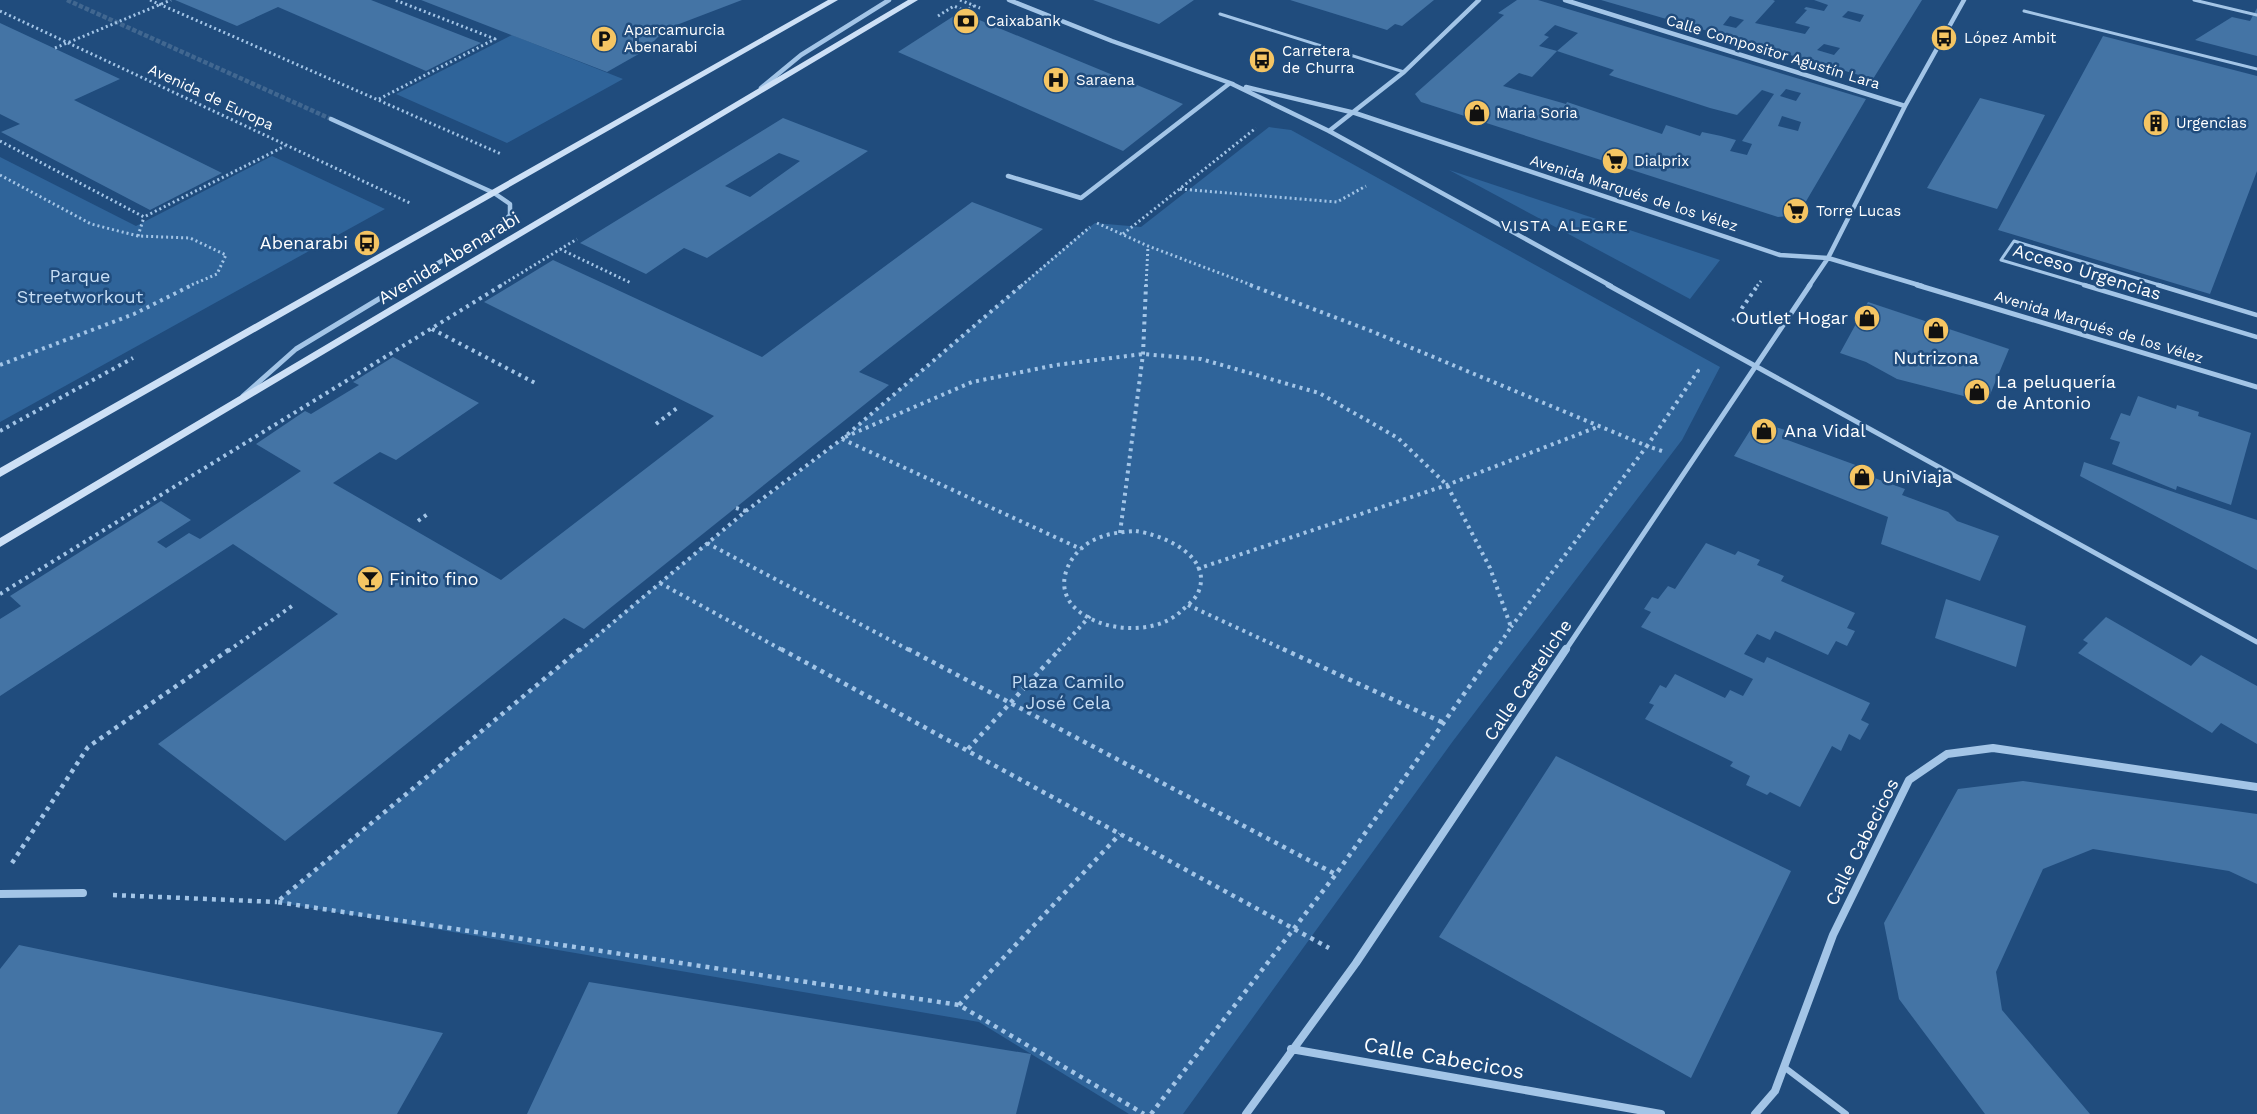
<svg xmlns="http://www.w3.org/2000/svg" width="2257" height="1114" viewBox="0 0 2257 1114" font-family="'Work Sans',sans-serif">
	<style>
		.green { fill: #2f649a }
		.building { fill: #4474a5; fill-rule: evenodd }
		.lines { fill: none; stroke-linecap: round; stroke-linejoin: round }
		.minor-tunnel { stroke: #416790; stroke-width: 4.5; stroke-dasharray: 4.5 2; stroke-linecap: butt }
		.path-far2 { stroke: #a3c5e7; stroke-width: 3; stroke-dasharray: 2 3; stroke-linecap: butt }
		.path-far1 { stroke: #a3c5e7; stroke-width: 4; stroke-dasharray: 3 4.5; stroke-linecap: butt }
		.path { stroke: #a3c5e7; stroke-width: 4.5; stroke-dasharray: 4 5; stroke-linecap: butt }
		.service-far1 { stroke: #a3c5e7; stroke-width: 3 }
		.service { stroke: #a3c5e7; stroke-width: 4.5 }
		.pedestrian { stroke: #a3c5e7; stroke-width: 6 }
		.minor-far2 { stroke: #a3c5e7; stroke-width: 4.5 }
		.minor-far1 { stroke: #a3c5e7; stroke-width: 5 }
		.minor { stroke: #a3c5e7; stroke-width: 8 }
		.secondary { fill: #cde0f6; fill-rule: evenodd }
		.labels { text-anchor: middle; stroke-width: 5; stroke-linejoin: round; paint-order: stroke }
		.far-poi-label { font-size: 15px; fill: #fff; stroke: #204c7d; text-anchor: start }
		.far-street-label { font-size: 15px; fill: #fff; stroke: #204c7d }
		.far-neighbourhood-label { font-size: 16px; letter-spacing: 1.5px; fill: #fff; stroke: #204c7d }
		.poi-label { font-size: 18px; fill: #fff; stroke: #204c7d; text-anchor: start }
		.street-label { font-size: 18px; fill: #fff; stroke: #204c7d }
		.park-label { font-size: 18px; fill: #c7def5; stroke: #204c7d }
		.near-street-label { font-size: 21px; fill: #fff; stroke: #204c7d }
	</style>
	<rect width="100%" height="100%" fill="#204c7d"/>
	<!-- green -->
	<path class="green" d="M512,35l111,44 -116,64 -111,-49z
		M1269,127l22,3 429,237 -38,73 -229,301 -270,373h-54l-150,-92 -702,-120 430,-359 135,-104 237,-204 16,-12 46,4z
		M272,156l113,53 -385,213v-265l136,69z
		M1449,170l271,90 -30,39z"/>
	<!-- building -->
	<path class="building" d="M175,0h196l110,43 -55,28 -148,-64 -41,19z
		M421,0h321l-76,29 -22,22 -37,21z
		M1093,0h101l-35,24z
		M1290,0h144l-32,26 -7,-2 -8,6z
		M1517,0h21l328,99 -68,116 -20,2 -357,-115 -6,-8 89,-79 -6,-2zM1555,25l23,8 -21,18 57,19 -5,5 101,33 27,7 25,-25 12,4 -32,47 10,3 -5,11 -17,-4 6,-11 -15,-4 -19,-4 -2,4 -34,-11 -4,9 -95,-32 -1,2 -63,-18 16,-13 13,4 25,-26 -18,-5 10,-9 -5,-2zM1786,89l15,4 -5,8 -16,-5zM1782,116l19,6 -3,9 -20,-5z
		M1601,0h172l2,1 -20,22 50,11 5,-7 -15,-4 12,-13 -3,-1 2,-2 18,4 4,-6 -14,-5h108l-49,79zM1848,11l16,4 -4,7 -18,-5zM1730,16l14,4 -8,8 -13,-3zM1824,44l16,4 -6,7 -17,-5z
		M2257,8v48l-62,-16 37,-23 18,4z
		M960,12l223,92 -60,47 -225,-99z
		M0,23l120,56 -46,21 148,73 -72,37 -149,-78 19,-8 -20,-10z
		M2103,36l154,40v95l-47,123 -212,-64z
		M1980,98l65,17 -48,94 -70,-21z
		M783,118l85,33 -161,107 -23,-10 -38,26 -66,-31zM779,153l21,8 -50,36 -25,-11z
		M972,202l71,27 -184,143 30,13 -305,244 -20,-11 -279,223 -127,-97 180,-130 -105,-70 -233,152v-77l21,-13 -11,-10 151,-95 30,19 -34,22 9,6 23,-15 11,6 101,-68 -45,-27 49,-33 6,3 48,-29 -6,-3 40,-25 86,46 -83,57 -16,-8 -47,31 168,97 213,-164 -230,-114 69,-42 209,97z
		M1868,302l141,47 -22,53 -90,-23 -31,-17 -26,-9z
		M2138,396l38,13 1,-4 22,7 -1,4 53,17 -20,72 -54,-19 -1,4 -64,-26 8,-22 -10,-3 11,-26 9,3z
		M1756,421l29,9 -3,8 79,29 5,8 39,14 -3,6 46,17 9,9 42,15 -19,45 -99,-37 7,-27 -154,-61z
		M2084,462l173,58v50l-177,-94z
		M1706,543l29,12 3,-4 22,9 -3,5 27,11 -3,5 74,32 -8,15 8,3 -8,15 -11,-5 -8,14 -53,-24 -5,9 -13,-6 -13,20 20,9 3,-6 103,46 -9,17 8,4 -9,16 -11,-6 -8,17 -9,-5 -32,61 -30,-15 -3,3 -21,-10 4,-9 -20,-10 3,-4 -88,-43 9,-14 -5,-2 11,-18 6,3 9,-14 50,24 5,-8 13,6 10,-17 -112,-52 10,-15 -7,-3 8,-12 6,2 10,-13 7,3z
		M1946,599l80,27 -10,41 -81,-29z
		M2106,617l85,49 10,-11 56,31v58l-36,-21 -9,10 -134,-80 10,-10 -5,-3z
		M1556,756l235,115 -100,207 -252,-141z
		M2023,781l234,33v70l-28,-13 -136,-22 -50,20 -47,103 6,38 88,104h-105l-86,-115 -15,-76 74,-134z
		M19,945l424,88 -46,81h-397v-145z
		M589,982l442,72 -15,60h-489z"/>
	<g class="lines">
		<!-- minor-tunnel -->
		<path class="minor-tunnel" d="M67,0l264,119"/>
		<!-- path-far2 -->
		<path class="path-far2" d="M150,0l351,154
			M960,0l20,8
			M0,11l412,193
			M938,16l16,-10 11,5 9,-5
			M55,48l116,-48
			M379,99l116,-60 -100,-39
			M0,141l144,76 141,-71
			M0,175l91,49 47,12 52,2 36,17 -9,19 -28,12
			M1180,189l157,13 29,-16
			M1097,223l51,23 106,40
			M1123,234l133,-106
			M138,236l6,-19
			M560,249l71,34
			M500,286l77,-47
			M1021,286l69,-59
			M1146,286l2,-40
			M1757,286l4,-5"/>
		<!-- path-far1 -->
		<path class="path-far1" d="M1250,285l121,46 276,115 -136,181
			M1733,321l25,-36
			M432,329l105,55
			M0,365l134,-51 58,-29
			M656,424l21,-16
			M0,431l133,-73
			M845,437l127,-55 84,-17 87,-11 58,5 118,34 79,45 49,47 43,83 21,59 -16,24
			M842,439l239,110
			M1662,451l-15,-5 51,-75 -3,-2
			M736,508l10,3
			M418,521l11,-8
			M1136,531c27,4 78,25 62,62 -4,8 -13,14 -19,20 -27,23 -81,19 -106,-7 -21,-24 -1,-57 23,-67 13,-6 26,-7 40,-8z
			M1120,533l23,-179 3,-69
			M707,543l204,108
			M1197,569l250,-84 153,-59
			M660,583l124,68
			M0,594l502,-309
			M1188,605l99,46
			M228,651l64,-45
			M579,651l167,-140 96,-72 180,-154
			M1058,651l32,-35"/>
		<!-- path -->
		<path class="path" d="M580,649l-303,253 682,103 185,109
			M781,649l548,299
			M908,649l427,225
			M1283,649l163,75
			M968,749l92,-100
			M12,863l76,-116 142,-98
			M113,895l164,7
			M959,1005l161,-171
			M1151,1114l185,-240 160,-225"/>
		<!-- service-far1 -->
		<path class="service-far1" d="M2194,0l63,15
			M2024,11l233,58
			M1220,14l184,58
			M2089,286l-88,-26 13,-19 149,45"/>
		<!-- service -->
		<path class="service" d="M2084,285l173,52
			M2158,285l99,30"/>
		<!-- pedestrian -->
		<path class="pedestrian" d="M1784,1067l62,47"/>
		<!-- minor-far2 -->
		<path class="minor-far2" d="M1009,0l103,41 121,43
			M1565,0l340,106
			M1246,87l109,26 425,142 48,3 94,28
			M761,88l40,-33 88,-55
			M331,119l163,74 16,11v11l-12,12 -98,59
			M1329,131l75,-59 75,-72
			M1008,176l73,22 149,-115 99,48 282,155
			M1809,286l19,-28 77,-152 59,-106"/>
		<!-- minor-far1 -->
		<path class="minor-far1" d="M1608,285l649,357
			M1917,285l340,102
			M243,396l53,-47 106,-64
			M1565,651l245,-366"/>
		<!-- minor -->
		<path class="minor" d="M0,894l83,-1
			M1291,1049l370,65
			M1246,1114l110,-151 210,-314
			M1755,1114l20,-23 58,-156 76,-155 38,-26 46,-6 264,39"/>
		<!-- secondary -->
		<path class="secondary" d="M828,0h10l-838,477v-9z
			M908,0h10l-918,547v-9z"/>
	</g>
	<!-- icons -->
	<defs>
		<symbol id="bank-disc" viewBox="-11 -11 22 22"><circle r="9.5" fill="#f5c563" stroke="#204c7d"/><path d="M-6-4H6V4H-6ZM0-2.3a2.3 2.3 0 1 0 0 4.6a2.3 2.3 0 1 0 0-4.6Z" fill="#111"/></symbol>
		<symbol id="bus-disc" viewBox="-11 -11 22 22"><circle r="9.5" fill="#f5c563" stroke="#204c7d"/><path d="M-5-6H5V4H4V6H2V4H-2V6H-4V4H-5ZM-3.5-4V0h7V-4ZM-3.5 1.2v1.5H-2V1.2ZM2 1.2v1.5H3.5V1.2Z" fill="#111"/></symbol>
		<symbol id="parking-disc" viewBox="-11 -11 22 22"><circle r="9.5" fill="#f5c563" stroke="#204c7d"/><path d="M-3.5-5.5H1a3.5 3.5 0 0 1 0 7H-1V5.5H-3.5ZM-1-3.4V-.6H.8a1.4 1.4 0 0 0 0-2.8Z" fill="#111"/></symbol>
		<symbol id="hospital-disc" viewBox="-11 -11 22 22"><circle r="9.5" fill="#f5c563" stroke="#204c7d"/><path d="M-5-5h3v3.5h4V-5h3V5h-3V1.5h-4V5h-3Z" fill="#111"/></symbol>
		<symbol id="shop-disc" viewBox="-11 -11 22 22"><circle r="9.5" fill="#f5c563" stroke="#204c7d"/><path d="M-5-2.5h2.3a2.7 3.5 0 0 1 5.4 0H5L5.5 6h-11ZM-1.5-2.5h3a1.5 2.3 0 0 0-3 0Z" fill="#111"/></symbol>
		<symbol id="building-disc" viewBox="-11 -11 22 22"><circle r="9.5" fill="#f5c563" stroke="#204c7d"/><path d="M-4-6H4V6H1V3H-1V6H-4ZM-2.5-4.3h1.7v1.8h-1.7ZM.8-4.3h1.7v1.8H.8ZM-2.5-1h1.7V.8h-1.7ZM.8-1h1.7V.8H.8Z" fill="#111"/></symbol>
		<symbol id="supermarket-disc" viewBox="-11 -11 22 22"><circle r="9.5" fill="#f5c563" stroke="#204c7d"/><path d="M-6-5.5h2.5l.6 2H6L4.5 2H-2.5L-4.4-4H-6ZM-1.5 3.2a1.3 1.3 0 1 0 .1 0ZM3 3.2a1.3 1.3 0 1 0 .1 0Z" fill="#111"/></symbol>
		<symbol id="bar-disc" viewBox="-11 -11 22 22"><circle r="9.5" fill="#f5c563" stroke="#204c7d"/><path d="M-6-5H6L.8 .8V4.5H3.5V6h-7V4.5H-.8V.8Z" fill="#111"/></symbol>
	</defs>
	<g fill-rule="evenodd">
		<use href="#bank-disc" x="951" y="6" width="30" height="30"/>
		<use href="#bus-disc" x="1929" y="23" width="30" height="30"/>
		<use href="#parking-disc" x="589" y="24" width="30" height="30"/>
		<use href="#bus-disc" x="1247" y="45" width="30" height="30"/>
		<use href="#hospital-disc" x="1041" y="65" width="30" height="30"/>
		<use href="#shop-disc" x="1462" y="98" width="30" height="30"/>
		<use href="#building-disc" x="2141" y="108" width="30" height="30"/>
		<use href="#supermarket-disc" x="1600" y="146" width="30" height="30"/>
		<use href="#supermarket-disc" x="1781" y="196" width="30" height="30"/>
		<use href="#bus-disc" x="352" y="228" width="30" height="30"/>
		<use href="#shop-disc" x="1852" y="303" width="30" height="30"/>
		<use href="#shop-disc" x="1921" y="315" width="30" height="30"/>
		<use href="#shop-disc" x="1962" y="377" width="30" height="30"/>
		<use href="#shop-disc" x="1749" y="416" width="30" height="30"/>
		<use href="#shop-disc" x="1847" y="462" width="30" height="30"/>
		<use href="#bar-disc" x="355" y="564" width="30" height="30"/>
	</g>
	<g class="labels">
		<!-- far-poi labels -->
		<g class="far-poi-label">
			<text x="986" y="26">Caixabank</text>
			<text x="624" y="35">Aparcamurcia<tspan x="624" dy="17">Abenarabi</tspan></text>
			<text x="1964" y="43">López Ambit</text>
			<text x="1282" y="56">Carretera<tspan x="1282" dy="17">de Churra</tspan></text>
			<text x="1076" y="85">Saraena</text>
			<text x="1496" y="118">Maria Soria</text>
			<text x="2176" y="128">Urgencias</text>
			<text x="1634" y="166">Dialprix</text>
			<text x="1816" y="216">Torre Lucas</text>
		</g>
		<!-- far-street labels -->
		<g class="far-street-label">
			<text transform="translate(1773 52) rotate(17)" y="5">Calle Compositor Agustín Lara</text>
			<text transform="translate(211 97) rotate(25)" y="5">Avenida de Europa</text>
			<text transform="translate(1634 193) rotate(18)" y="5">Avenida Marqués de los Vélez</text>
			<text transform="translate(2099 327) rotate(17)" y="5">Avenida Marqués de los Vélez</text>
		</g>
		<!-- far-neighbourhood labels -->
		<g class="far-neighbourhood-label">
			<text x="1565" y="231">VISTA ALEGRE</text>
		</g>
		<!-- poi labels -->
		<g class="poi-label">
			<text x="348" y="249" text-anchor="end">Abenarabi</text>
			<text x="1848" y="324" text-anchor="end">Outlet Hogar</text>
			<text x="1936" y="364" text-anchor="middle">Nutrizona</text>
			<text x="1996" y="388">La peluquería<tspan x="1996" dy="21">de Antonio</tspan></text>
			<text x="1784" y="437">Ana Vidal</text>
			<text x="1882" y="483">UniViaja</text>
			<text x="389" y="585">Finito fino</text>
		</g>
		<!-- street labels -->
		<g class="street-label">
			<text transform="translate(449 258) rotate(-31)" y="6">Avenida Abenarabi</text>
			<text transform="translate(2087 272) rotate(17)" y="6">Acceso Urgencias</text>
			<text transform="translate(1528 680) rotate(-56)" y="6">Calle Casteliche</text>
			<text transform="translate(1862 842) rotate(-63)" y="6">Calle Cabecicos</text>
		</g>
		<!-- park labels -->
		<g class="park-label">
			<text x="80" y="282">Parque<tspan x="80" dy="21">Streetworkout</tspan></text>
			<text x="1068" y="688">Plaza Camilo<tspan x="1068" dy="21">José Cela</tspan></text>
		</g>
		<!-- near-street labels -->
		<g class="near-street-label">
			<text transform="translate(1444 1058) rotate(10)" y="7">Calle Cabecicos</text>
		</g>
	</g>
</svg>
